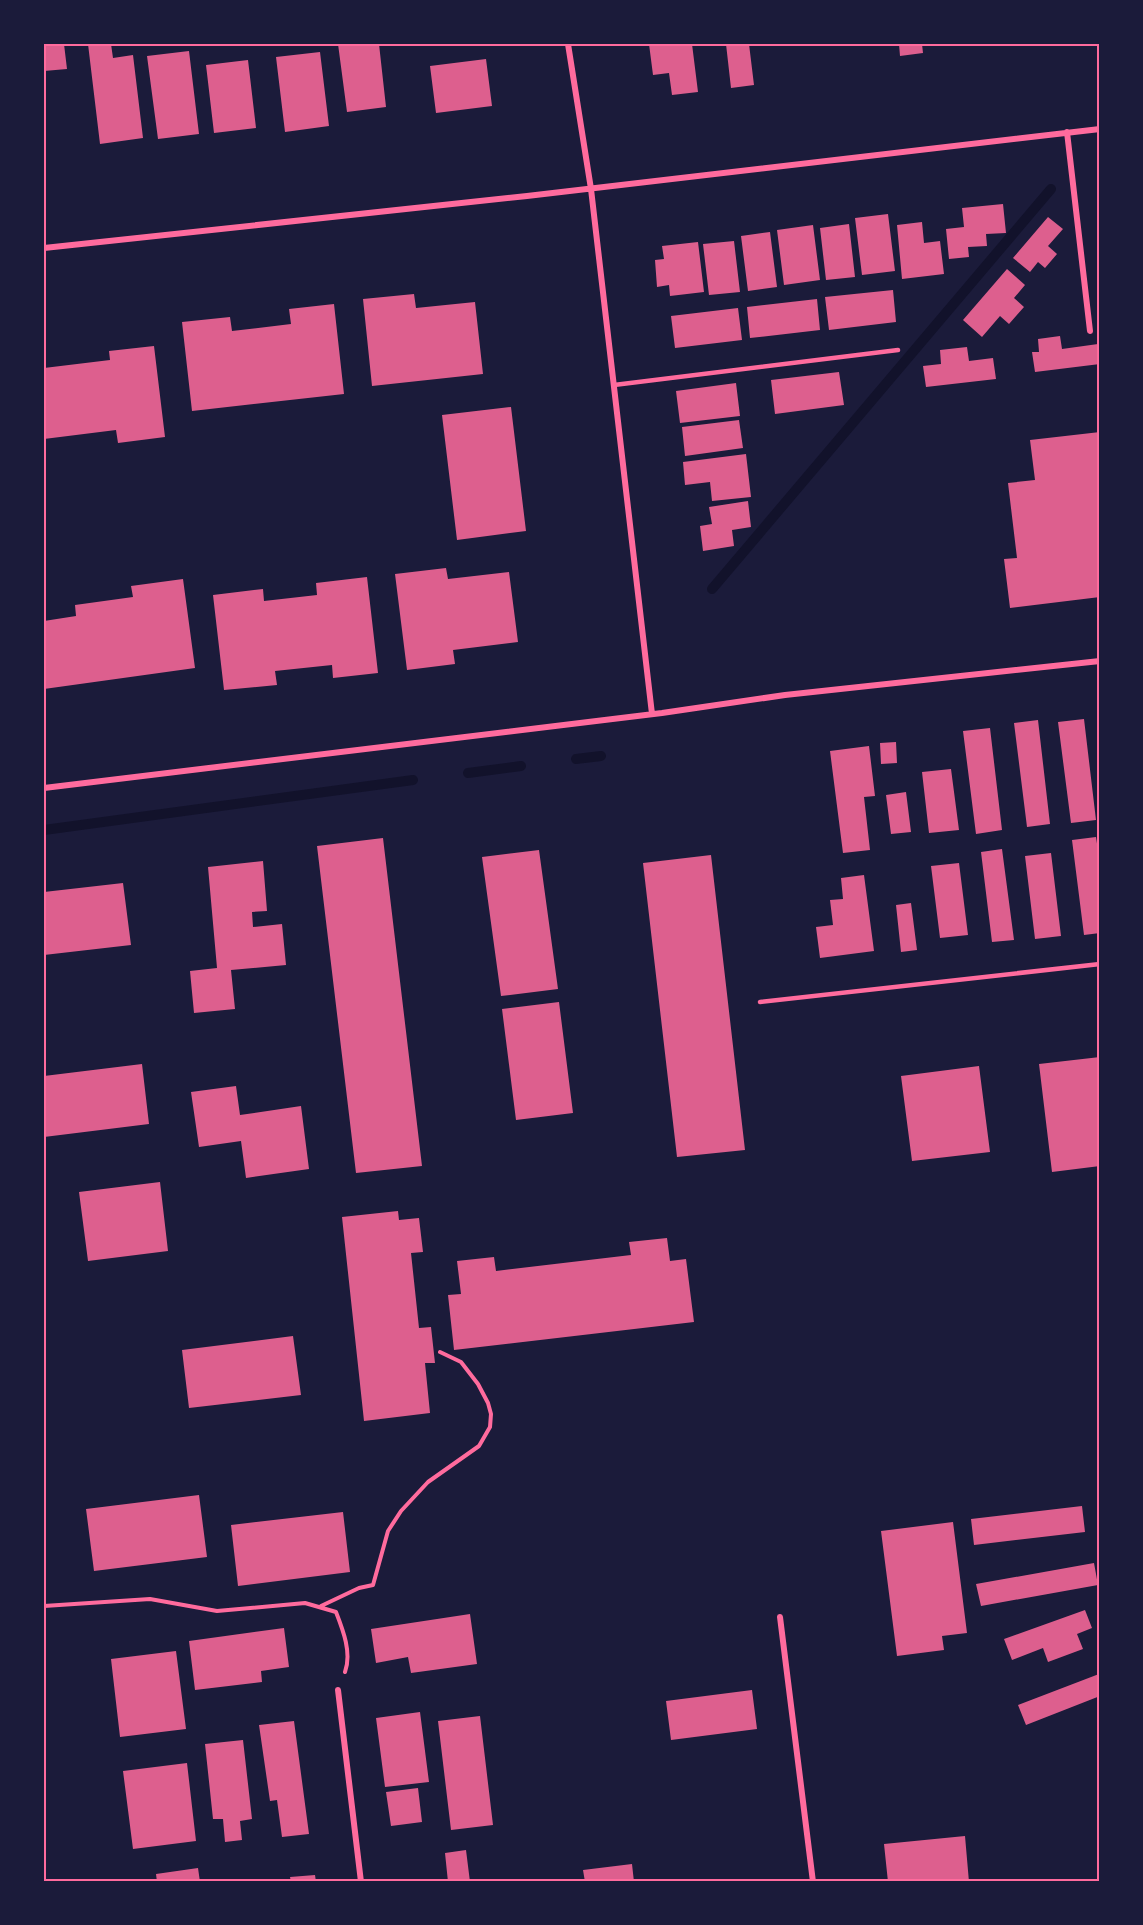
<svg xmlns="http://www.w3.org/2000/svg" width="1143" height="1925" viewBox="0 0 1143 1925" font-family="Lato,sans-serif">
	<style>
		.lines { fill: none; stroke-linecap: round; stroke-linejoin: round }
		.stream { stroke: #12122b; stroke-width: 10 }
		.building { fill: #dd5f8e }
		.path { stroke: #ff6b9d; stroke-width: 4 }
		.service { stroke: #ff6b9d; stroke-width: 4.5 }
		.minor { stroke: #ff6b9d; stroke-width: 6 }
		.neatline { fill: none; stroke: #ff6b9d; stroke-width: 2 }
	</style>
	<rect width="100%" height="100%" fill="#1b1b3a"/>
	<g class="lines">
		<!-- stream -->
		<path class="stream" d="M712,589l339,-400
			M576,759l25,-3
			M468,773l53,-7
			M44,830l369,-50"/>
	</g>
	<!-- building -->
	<path class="building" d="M44,44h20l3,25 -23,2z
		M88,44h23l2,14 20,-3 10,83 -43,6z
		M338,44h41l7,63 -39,5z
		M649,44h43l6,48 -26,3 -3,-22 -16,2z
		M726,44h23l5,41 -23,3z
		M899,44h23l1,9 -23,3z
		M189,51l10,83 -41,5 -11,-83z
		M320,52l9,74 -44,6 -9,-75z
		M486,59l6,47 -56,7 -6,-47z
		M248,60l8,68 -42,5 -8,-68z
		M1003,204l3,29 -20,1 1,12 -19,1 1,10 -20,2 -3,-30 18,-2 -2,-19z
		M888,214l7,57 -33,4 -7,-57z
		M1048,217l15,12 -15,17 9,8 -12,14 -7,-6 -8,10 -17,-14z
		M922,222l2,21 16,-2 4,33 -42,5 -5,-54z
		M849,224l6,53 -29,3 -6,-52z
		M813,225l7,55 -36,5 -7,-55z
		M770,232l7,55 -29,4 -7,-55z
		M734,241l6,51 -31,3 -6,-51z
		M698,242l6,50 -34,4 -1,-11 -12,2 -2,-27 9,-1 -2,-13z
		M1007,269l18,16 -11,13 10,9 -15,17 -9,-8 -18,21 -19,-17z
		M893,290l3,32 -67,8 -4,-33z
		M414,294l2,14 59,-6 8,72 -111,12 -9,-87z
		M817,299l3,31 -70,8 -3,-31z
		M334,304l10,90 -152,17 -10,-89 48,-5 2,14 59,-7 -2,-15z
		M738,308l4,32 -67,8 -4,-32z
		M1060,336l2,13 36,-5 2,20 -65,8 -3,-20h7l-1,-13z
		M154,346l11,91 -47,6 -2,-13 -72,9v-71l66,-8 -1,-9z
		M967,347l2,14 24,-3 3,21 -70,8 -3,-21 18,-2 -1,-14z
		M839,372l5,33 -69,9 -4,-34z
		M736,383l4,33 -60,7 -4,-32z
		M511,407l15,124 -69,9 -15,-125z
		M739,420l4,28 -58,8 -3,-29z
		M1100,432v165l-90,11 -6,-49 13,-1 -9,-75 27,-3 -5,-40z
		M746,454l5,43 -39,4 -2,-19 -25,3 -2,-23z
		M748,501l3,26 -19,3 2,16 -31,5 -3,-25 12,-2 -3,-17z
		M446,568l2,11 61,-7 9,70 -65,8 2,14 -48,6 -12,-96z
		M367,577l11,96 -45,5 -1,-13 -57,6 2,14 -53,5 -11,-95 50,-6 1,12 53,-6 -1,-12z
		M183,579l12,89 -151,21v-68l32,-5 -1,-11 58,-8 -2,-11z
		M1084,719l12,101 -25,3 -13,-101z
		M1038,720l12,104 -23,3 -13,-104z
		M990,728l12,102 -26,4 -13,-103z
		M896,742l1,21 -16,1 -1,-21z
		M869,746l6,50 -11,1 6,53 -27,3 -13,-102z
		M951,769l8,61 -30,3 -7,-61z
		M906,792l5,40 -20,2 -5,-39z
		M1096,837l4,27v69l-16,2 -12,-95z
		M383,838l39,328 -66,7 -39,-327z
		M1002,849l12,91 -22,2 -11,-90z
		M539,850l19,139 -57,7 -19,-139z
		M1051,853l10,83 -26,3 -10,-83z
		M711,855l34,295 -68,7 -34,-294z
		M263,861l4,50 -15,1 1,15 29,-3 4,41 -55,5 4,39 -41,4 -4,-42 27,-3 -9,-101z
		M959,863l9,72 -28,3 -9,-72z
		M864,875l10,76 -54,7 -4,-31 17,-2 -3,-25 13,-1 -2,-21z
		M123,883l8,62 -87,10v-63z
		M911,903l6,47 -16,2 -5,-47z
		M559,1002l14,111 -57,7 -14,-111z
		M1100,1057v109l-48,6 -13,-108z
		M142,1064l7,60 -105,13v-61z
		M979,1066l11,86 -78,9 -11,-85z
		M236,1086l4,29 61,-9 8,63 -63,9 -5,-37 -42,6 -8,-55z
		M160,1182l8,69 -80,10 -9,-69z
		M398,1211l1,9 20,-2 4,34 -12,1 8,75 12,-1 4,36h-10l5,50 -66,8 -22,-204z
		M667,1238l3,23 16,-2 8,63 -240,28 -6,-55 13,-1 -4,-33 37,-4 2,14 135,-16 -2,-13z
		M293,1336l8,59 -112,13 -7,-58z
		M199,1495l8,62 -113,14 -8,-62z
		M1082,1506l3,26 -111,13 -3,-26z
		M343,1512l7,60 -112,14 -7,-61z
		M953,1522l14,111 -25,3 2,14 -47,6 -16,-125z
		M1094,1563l4,22 -117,21 -5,-22z
		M1085,1610l7,18 -15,6 6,15 -35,13 -5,-14 -31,12 -8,-21z
		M470,1614l7,50 -66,9 -3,-16 -32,6 -5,-34z
		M284,1628l5,39 -28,4 1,11 -67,8 -6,-49z
		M176,1651l10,78 -66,8 -9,-78z
		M1099,1674l1,22 -74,29 -8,-20z
		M752,1690l5,39 -86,11 -5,-39z
		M420,1712l9,70 -44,5 -9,-69z
		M480,1716l13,109 -42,5 -13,-109z
		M294,1721l15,113 -27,3 -5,-37 -7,1 -11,-76z
		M243,1740l9,79 -12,2 2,19 -17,2 -2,-23h-10l-8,-75z
		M187,1763l9,78 -63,8 -10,-78z
		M418,1788l4,34 -31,4 -5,-34z
		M965,1836l4,46h-81l-4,-38z
		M466,1850l4,32h-22l-3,-29z
		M632,1864l2,18h-49l-2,-12z
		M198,1868l2,14h-43l-1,-8z
		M315,1875l1,7h-25l-1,-5z"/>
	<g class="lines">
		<!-- path -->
		<path class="path" d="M44,1606l106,-7 67,12 88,-8 31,9c7,18 16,41 9,60
			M321,1606l38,-18 14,-3 15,-54 13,-20 27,-29 51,-36 11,-19 1,-13 -3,-11 -10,-19 -17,-22 -21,-10"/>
		<!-- service -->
		<path class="service" d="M614,385l284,-35
			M760,1002l340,-38"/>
		<!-- minor -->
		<path class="minor" d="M568,44l23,145 61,525
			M1067,132l23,199
			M44,248l483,-52 573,-67
			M44,788l618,-75 123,-18 315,-34
			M780,1617l33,265
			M338,1690l23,192"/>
	</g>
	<!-- border -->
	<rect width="1143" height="1925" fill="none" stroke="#1b1b3a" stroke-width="90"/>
	<rect x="45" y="45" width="1053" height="1835" class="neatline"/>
</svg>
